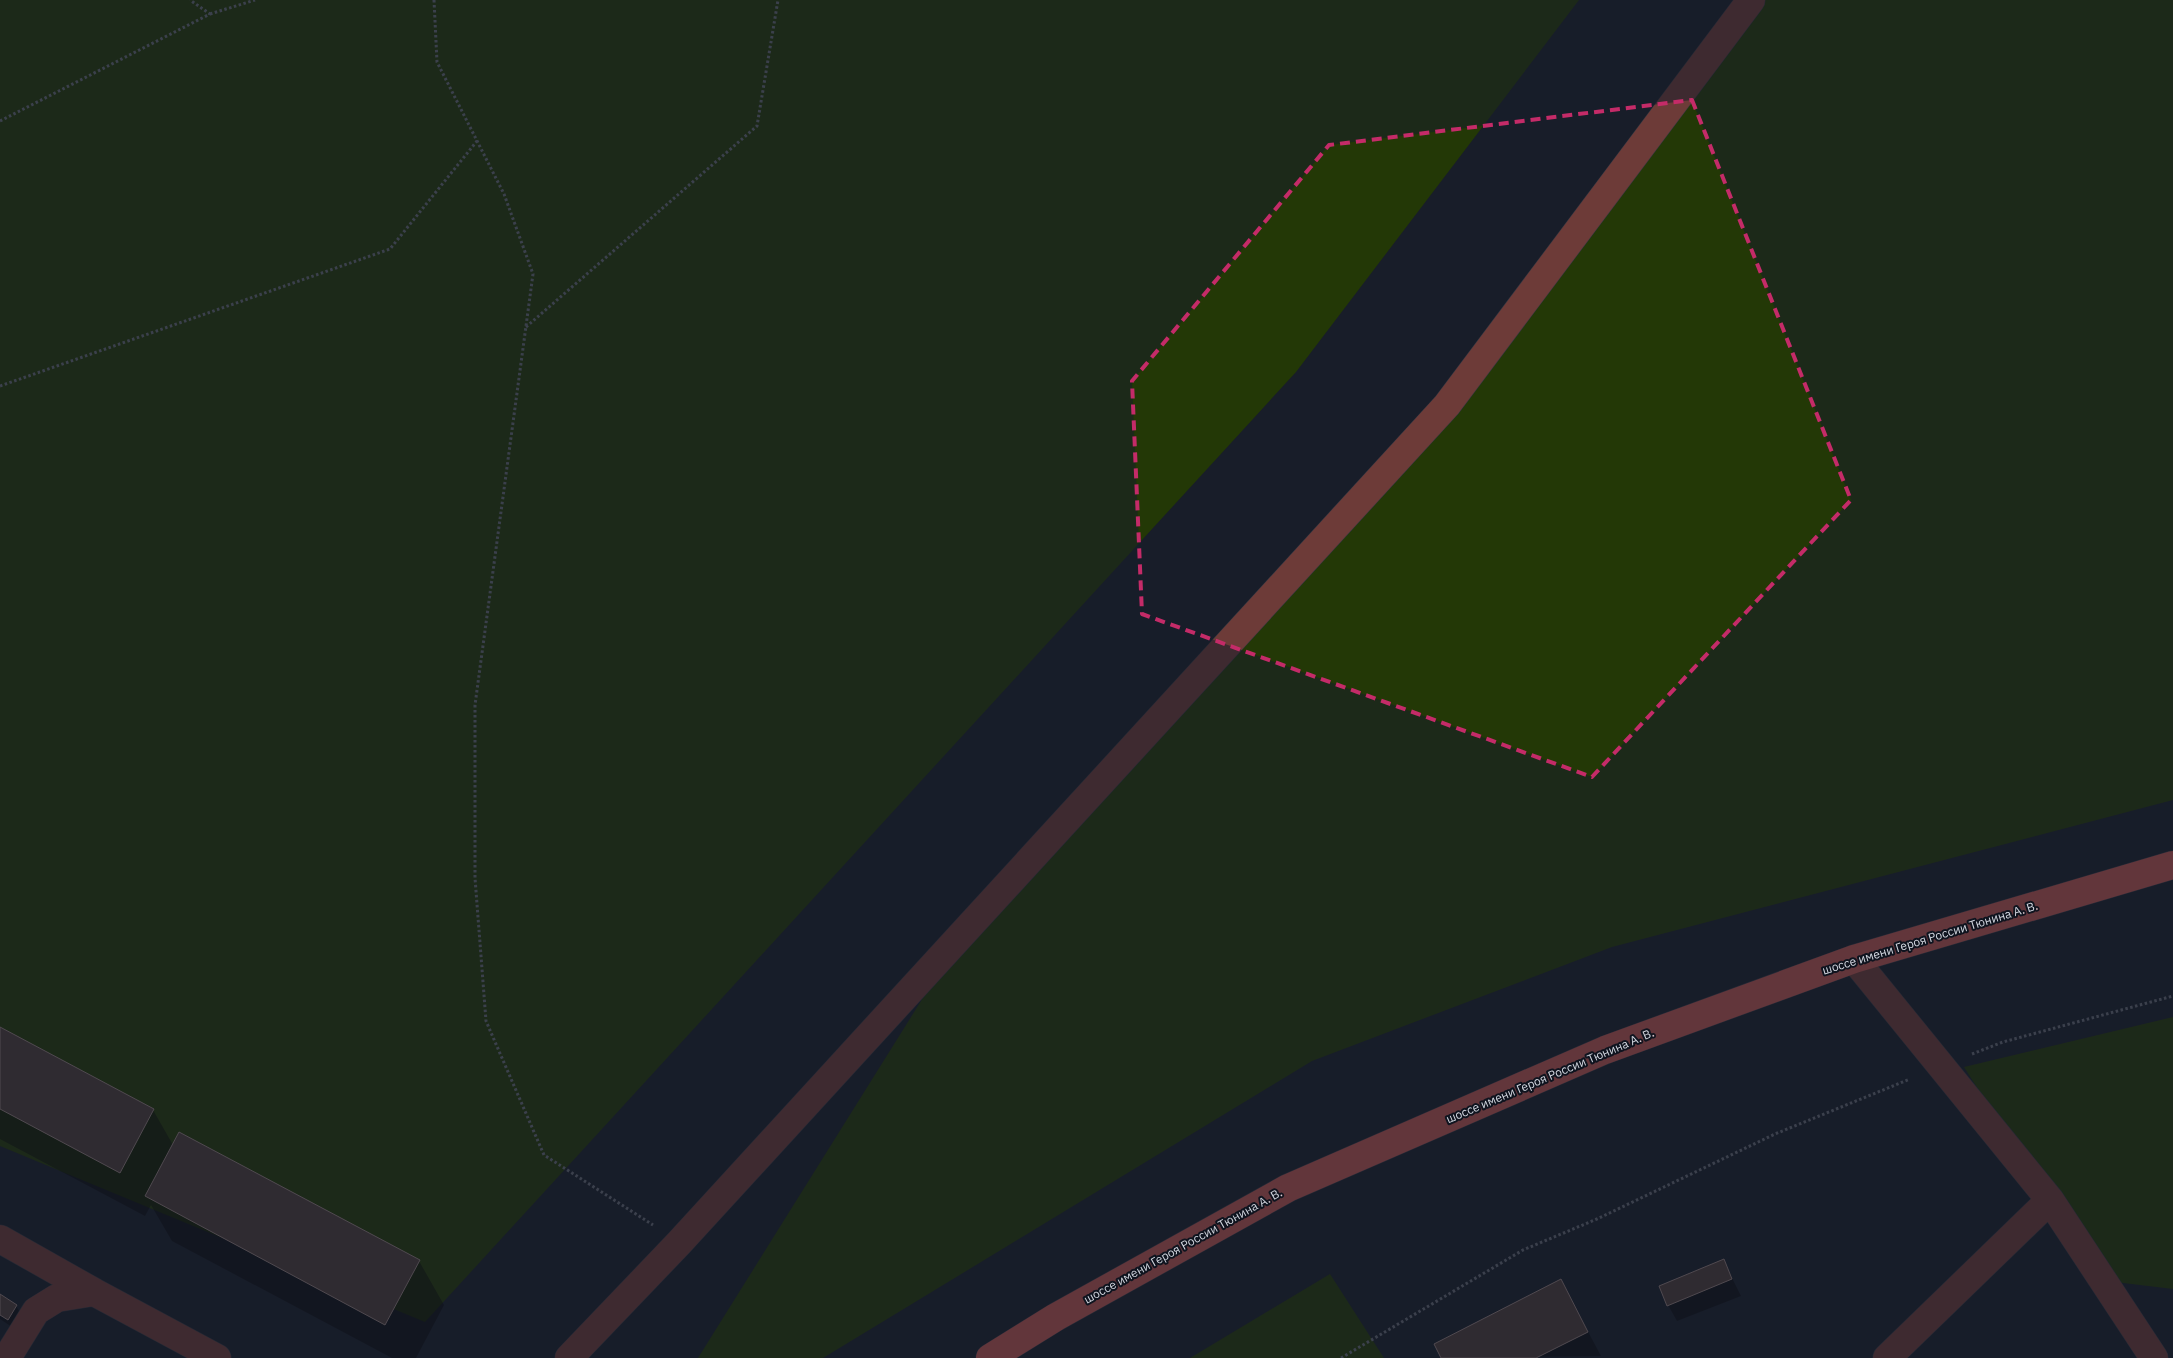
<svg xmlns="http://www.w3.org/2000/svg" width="2173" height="1358" viewBox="0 0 2173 1358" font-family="'IBM Plex Sans',sans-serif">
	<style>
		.green { fill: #233806 }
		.shadow { fill: #0007 }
		.building { fill: #4d3c3a; stroke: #937f7d }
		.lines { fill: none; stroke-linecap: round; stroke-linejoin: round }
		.minor-casing { stroke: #323742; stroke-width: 29 }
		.major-casing { stroke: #323742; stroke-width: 29 }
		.path { stroke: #676c77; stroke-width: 3; stroke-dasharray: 2.5 2.5; stroke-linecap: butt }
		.minor { stroke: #6d3b38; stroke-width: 28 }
		.major { stroke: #bc5450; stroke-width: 28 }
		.marked { fill: none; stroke: #c42b68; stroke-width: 4; stroke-dasharray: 10 6; stroke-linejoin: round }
		.labels { text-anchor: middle; stroke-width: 4; stroke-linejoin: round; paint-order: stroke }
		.street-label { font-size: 12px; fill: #d2d6df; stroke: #0f141f }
	</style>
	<rect width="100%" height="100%" fill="#181d29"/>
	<!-- green -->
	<path class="green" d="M0,0h1579l-283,372 -871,950 -425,-176z
		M1746,0h427v800l-561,147 -300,114 -489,297h-125l233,-373 531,-576z
		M2173,1017v272l-75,-9 -134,-213z
		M1330,1274l54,84h-194z"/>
	<!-- shadow -->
	<path class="shadow" d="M0,1028l153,82 20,35 246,116 25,44 -28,53h-24l-220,-117 -21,-36 -6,11 -145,-77z
		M1723,1260l18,36 -64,25 -9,-16z
		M1561,1281l40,75 -158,2z
		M0,1295l16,11 5,8 -9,13 -12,-8z"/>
	<!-- building -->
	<path class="building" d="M0,1027l154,82 -34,64 -120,-64z
		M179,1132l241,128 -35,65 -240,-129z
		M1724,1259l8,20 -65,27 -8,-20z
		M1561,1279l27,53 -52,26h-95l-7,-14z
		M0,1294l17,11 -9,15 -8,-5z"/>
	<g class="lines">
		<defs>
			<path id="minor" d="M1854,959l196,241 -163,158
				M2050,1200l104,158
				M0,1239l94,53
				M10,1353l26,-42 21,-13 37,-6 123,66
				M569,1358l110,-115 768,-838 304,-405"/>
			<path id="major" d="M990,1358l66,-41 232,-129 317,-138 249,-91 319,-94"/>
		</defs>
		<!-- minor casing -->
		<use href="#minor" class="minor-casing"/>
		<!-- major casing -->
		<use href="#major" class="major-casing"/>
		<!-- path -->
		<path class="path" d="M434,0l3,62 67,132 29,80 -58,431v173l11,143 58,134 109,70
			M210,14l45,-14
			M0,121l210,-107 -20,-14
			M526,327l231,-201 21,-126
			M0,386l390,-137 87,-108
			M1972,1054l31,-12 170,-46
			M1341,1358l182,-108 74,-31 178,-85 135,-55"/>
		<!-- minor -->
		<use href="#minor" class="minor"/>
		<!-- major -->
		<use href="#major" class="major"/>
	</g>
	<!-- marked area -->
	<path d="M0 0H2173V1358H0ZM1692,100l159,400 -259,277 -450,-163 -10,-233 197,-236z" fill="#181d29" fill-opacity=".55" fill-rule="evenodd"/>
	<path class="marked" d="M1692,100l159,400 -259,277 -450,-163 -10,-233 197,-236z"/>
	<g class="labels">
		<!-- street labels -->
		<g class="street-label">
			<text transform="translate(1930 938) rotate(-17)" y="4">шоссе имени Героя России Тюнина А. В.</text>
			<text transform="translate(1550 1076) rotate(-23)" y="4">шоссе имени Героя России Тюнина А. В.</text>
			<text transform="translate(1183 1246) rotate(-29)" y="4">шоссе имени Героя России Тюнина А. В.</text>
		</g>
	</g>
</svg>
